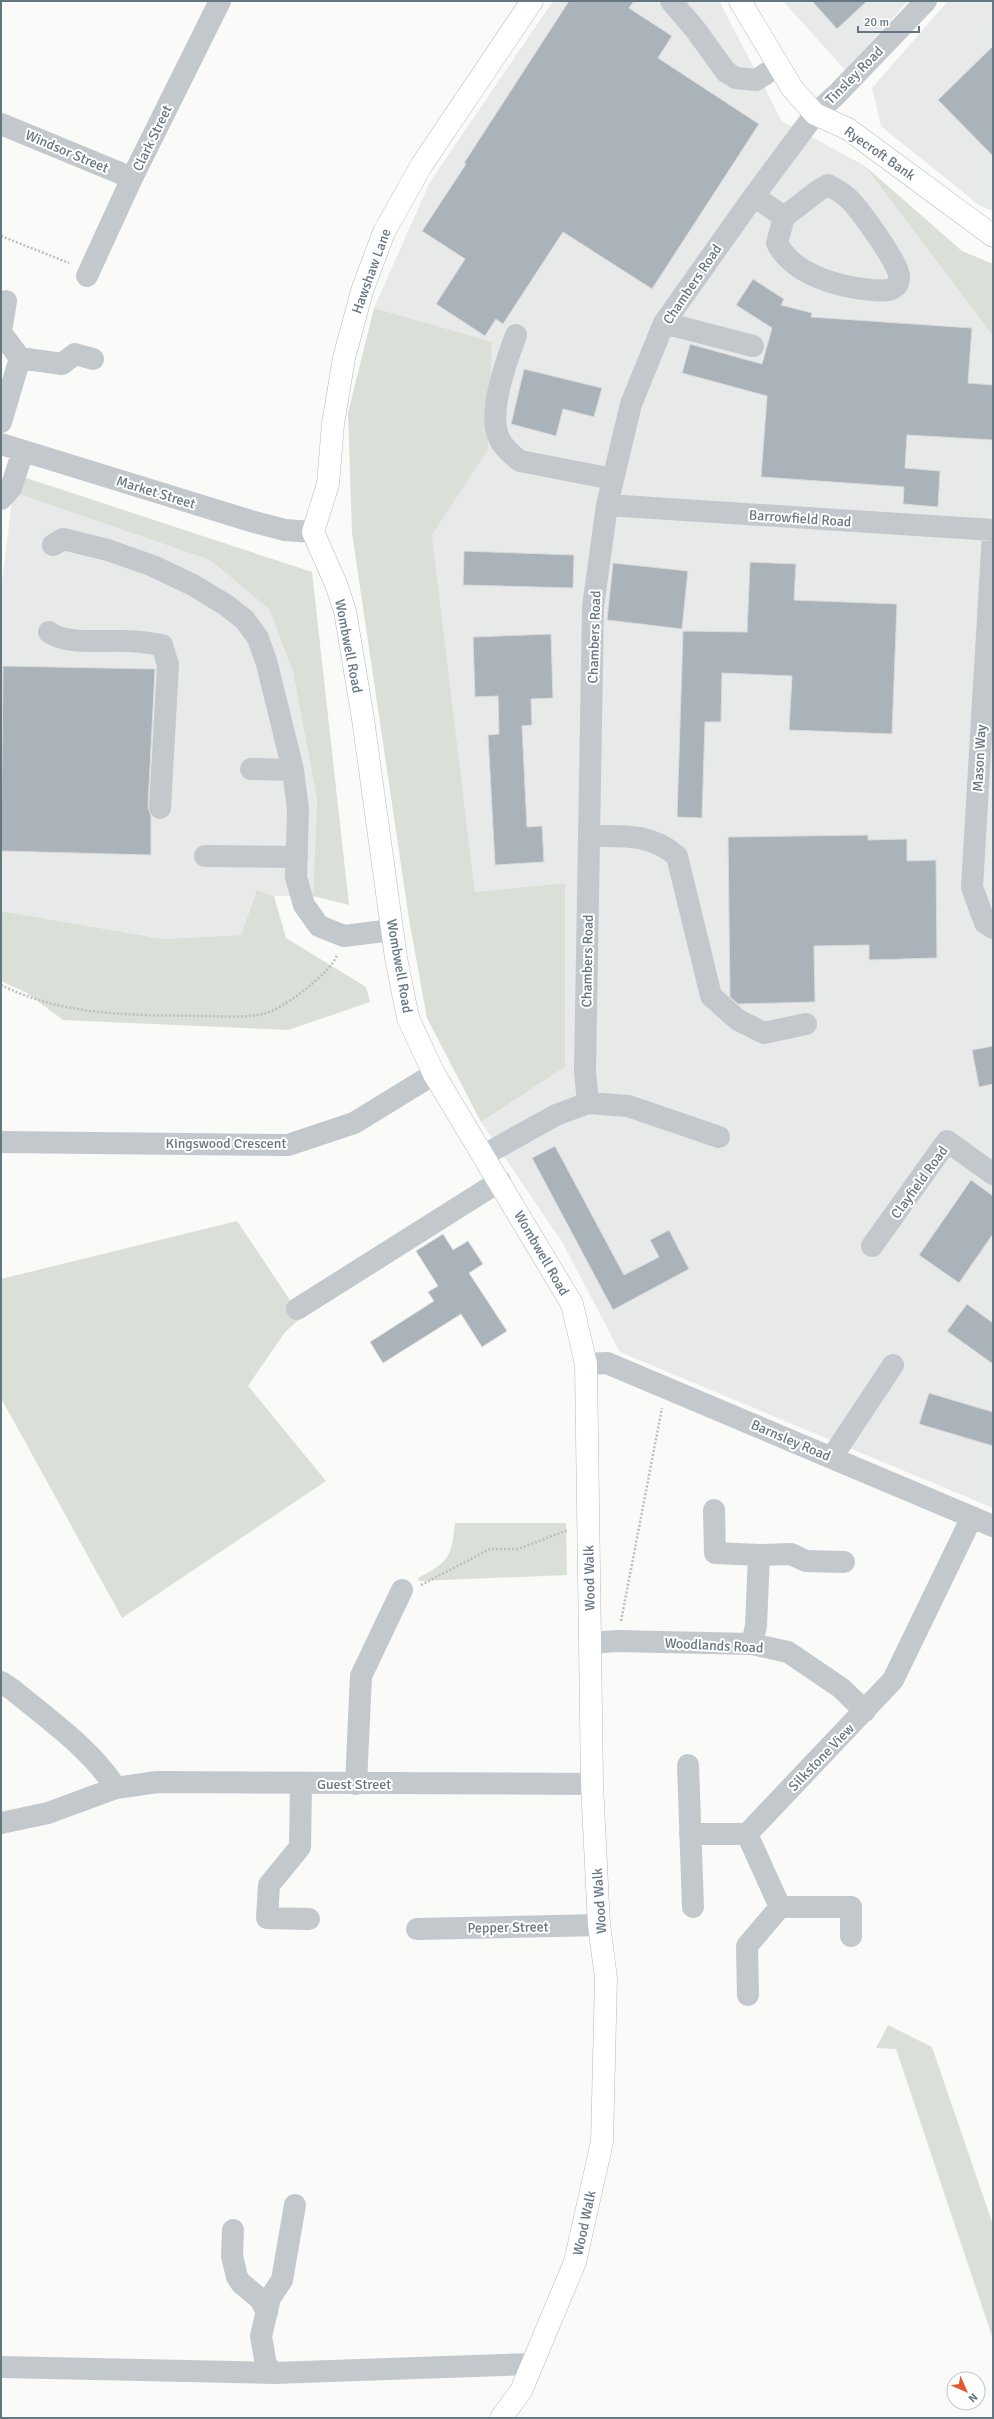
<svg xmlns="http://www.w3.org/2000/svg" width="994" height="2419" viewBox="0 0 994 2419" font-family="Signika,sans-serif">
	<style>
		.built { fill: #e8e9e9 }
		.green { fill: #dadfd7 }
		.building { fill: #aab3b9; stroke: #dcdcda }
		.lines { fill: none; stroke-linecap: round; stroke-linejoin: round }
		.major-casing { stroke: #b5babe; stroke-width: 23 }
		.path { stroke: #bbbfc2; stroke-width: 2.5; stroke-dasharray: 2 2; stroke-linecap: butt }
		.minor { stroke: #c3c8cc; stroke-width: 22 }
		.major { stroke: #fff; stroke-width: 22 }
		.labels { text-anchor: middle; stroke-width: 4; stroke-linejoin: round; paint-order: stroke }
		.street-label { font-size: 14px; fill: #657683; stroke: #fff }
	</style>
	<rect width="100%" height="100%" fill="#fafaf8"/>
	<!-- built -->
	<path class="built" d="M553,1h166l63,120 83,45 128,170v1172l-373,-156 -58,-110 -81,-120 84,-55v-184l-90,9 -43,-357 56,-85 4,-107 -118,-35 56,-126z
		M783,1h125l-63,69z
		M948,1h45v210l-13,-5 -99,-80 -9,-38z
		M13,492l197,68 59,49 24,63 24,129 -4,95h-39l-17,-6 -16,45 -78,4 -162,-28v-320z"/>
	<!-- green -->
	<path class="green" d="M865,166l97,85 31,13v72z
		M374,308l118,34 -4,108 -56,85 43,357 90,-9v184l-84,55 -54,-104 -18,-99 -57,-386 -4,-120z
		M8,472l304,100 37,333 -36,-9 4,-96 -24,-128 -24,-63 -59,-49 -197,-68z
		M257,890l17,6 12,42 80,49 4,15 -82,28 -225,-10 -36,-27 -26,-12v-70l162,28 78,-4z
		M237,1221l51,76 12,22 -15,13 -37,54 78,95 -204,137 -121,-220v-119z
		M455,1523h111l1,52 -148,6 -1,-3c32,-17 33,-20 37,-55z
		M888,2025l44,22 61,178v114l-97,-290 -20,-1z"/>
	<!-- building -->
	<path class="building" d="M569,1h65l-5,7 43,28 -14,22 101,66 -107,165 -89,-57 -60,92 -7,-5 -11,17 -49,-32 29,-45 -43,-28 44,-67 -2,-1z
		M812,1h55l-30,28z
		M993,46v110l-55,-56z
		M753,279l31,20 -3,6 31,8 -1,4 161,11 -4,55 25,2v55l-86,-5 -2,33 35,3 -2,36 -35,-3 1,-17 -143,-10 6,-81 -85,-23 8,-29 72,20 10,-36 -36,-23z
		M524,369l78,19 -8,29 -31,-8 -7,27 -45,-12z
		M464,551l110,4 -1,33 -110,-3z
		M750,562l46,2 -2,36 103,4 -5,130 -103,-4 3,-54 -70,-3 -1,49h-16l-3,96 -25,-1 6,-186 64,1z
		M613,563l75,8 -6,58 -75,-9z
		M551,634l2,64 -22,1 1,26 -10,1 5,101 15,-1 2,36 -49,3 -7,-130 11,-1 -1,-38 -23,1 -2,-60z
		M3,666l152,3 -7,138 3,10v38l-150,-4z
		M868,835v5l39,-1v22l29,-1 1,98 -68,2v-15l-55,1 1,56 -77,2 -8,-7 -2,-160z
		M993,1046v38l-14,3 -7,-37z
		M555,1146l69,129 35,-18 -9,-17 19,-10 20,39 -76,41 -81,-152z
		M971,1180l22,16v38l-34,49 -40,-28z
		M443,1234l10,16 15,-9 15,23 -14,9 38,58 -25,16 -21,-33 -78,49 -13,-21 64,-41 -6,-9 10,-6 -22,-35z
		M967,1304l26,19v41l-46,-33z
		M929,1393l64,19v34l-74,-22z"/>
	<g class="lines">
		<defs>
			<path id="major" d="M740,1l52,87 23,26 33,15 145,107
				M501,2418l20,-27 54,-129 27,-120 4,-164 -7,-53 -7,-141 -6,-420 -14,-60 -138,-230 -26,-56 -12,-60 -33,-239 -18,-108 -9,-27 -23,-52 15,-48 5,-60 11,-66 18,-67 22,-59 37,-66 111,-165"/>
		</defs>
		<!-- major casing -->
		<use href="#major" class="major-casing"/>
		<!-- path -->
		<path class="path" d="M1,236l68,27
			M1,985c64,32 134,30 204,31 19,0 39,2 58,-2 19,-4 68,-41 74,-59
			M421,1585l69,-36h28l50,-19
			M621,1621l41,-213"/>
		<!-- minor -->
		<path class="minor" d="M671,1l24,28 31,43 10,6 20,2 22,-14
			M1,124l131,54
			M754,196l30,21 -7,26c16,32 62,44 94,47 9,0 19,3 26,-5 1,-2 2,-6 2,-9 0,-13 -40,-67 -50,-77 -7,-7 -13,-10 -21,-14l-9,5 -35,27
			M87,276l45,-98 88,-177
			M664,323l89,23
			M1,332l5,-31
			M1,333l19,25 -19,64
			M516,335c-9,25 -29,77 -17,103 4,9 13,17 21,23l93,18
			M20,358l42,6 13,-10 18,5
			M1,444l253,78 31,8 28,2
			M1,499l10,-11 12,-37
			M607,505l386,25
			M993,534l-21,353 13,36 8,5
			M53,545l10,-6 45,11 45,16 40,19 33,20 19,15 13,18 9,26 26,106 5,40 -2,67 8,28 15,21 25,10 48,-6
			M49,632c16,13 55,8 76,9 12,0 25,2 37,4l6,20 -8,143
			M251,769l42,1
			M590,836c34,0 59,-3 87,20l34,140 27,24 26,13 42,-9
			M205,856l92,1
			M588,1103l40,3 91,31
			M1,1142l287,3 66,-22 80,-49
			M484,1155l72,-40 32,-12 -3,-32 8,-464 14,-102 24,-101 33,-81 90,-127 61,-82 22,-20 89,-93
			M872,1246l75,-105 46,33
			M297,1309l203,-128
			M586,1364l21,-1 386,163
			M832,1457l61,-92
			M714,1510l1,43 44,2 32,-1 15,7 38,1
			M590,1643l27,-2 135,3 36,8 53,36 24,23
			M752,1644l4,-18 3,-71
			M1,1682l12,8c36,30 77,58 103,98
			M688,1765l5,142
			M301,1784l-1,63 -31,38 -2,33 42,1
			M356,1784l5,-108 41,-86
			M1,1823l47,-10 68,-25 41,-6 435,2
			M690,1834h57
			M780,1907h71v29
			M417,1929l182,-4
			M748,1995l-1,-49 33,-39 -33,-73 146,-154 79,-163
			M295,2205l-13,75 -12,18 -9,38 5,29 8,8 258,-9
			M233,2230l-1,26 5,21 4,6 19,16 7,13
			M1,2367l273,6"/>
		<!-- major -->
		<use href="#major" class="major"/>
	</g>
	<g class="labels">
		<!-- street labels -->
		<g class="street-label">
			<text transform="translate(854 75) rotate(-45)" y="5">Tinsley Road</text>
			<text transform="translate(152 138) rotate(-64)" y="5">Clark Street</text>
			<text transform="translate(67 151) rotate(23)" y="5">Windsor Street</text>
			<text transform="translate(880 153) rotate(35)" y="5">Ryecroft Bank</text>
			<text transform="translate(371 271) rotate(-70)" y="5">Hawshaw Lane</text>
			<text transform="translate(692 284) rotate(-56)" y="5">Chambers Road</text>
			<text transform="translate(156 492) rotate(17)" y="5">Market Street</text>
			<text transform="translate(800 518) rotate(4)" y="5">Barrowfield Road</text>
			<text transform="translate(594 637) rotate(-88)" y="5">Chambers Road</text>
			<text transform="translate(349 646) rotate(79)" y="5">Wombwell Road</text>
			<text transform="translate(979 758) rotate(-87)" y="5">Mason Way</text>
			<text transform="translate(587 961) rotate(-89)" y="5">Chambers Road</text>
			<text transform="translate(400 966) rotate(80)" y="5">Wombwell Road</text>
			<text x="226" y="1148">Kingswood Crescent</text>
			<text transform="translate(919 1182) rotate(-54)" y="5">Clayfield Road</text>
			<text transform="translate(542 1253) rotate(60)" y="5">Wombwell Road</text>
			<text transform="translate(791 1440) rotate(23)" y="5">Barnsley Road</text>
			<text transform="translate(589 1578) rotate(-91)" y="5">Wood Walk</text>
			<text transform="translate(714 1645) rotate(3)" y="5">Woodlands Road</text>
			<text transform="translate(821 1757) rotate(-46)" y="5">Silkstone View</text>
			<text x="354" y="1789">Guest Street</text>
			<text transform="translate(599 1901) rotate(-94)" y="5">Wood Walk</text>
			<text transform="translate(508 1927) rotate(-1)" y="5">Pepper Street</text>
			<text transform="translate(584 2223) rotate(-78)" y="5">Wood Walk</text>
		</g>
	</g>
	<!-- border -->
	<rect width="994" height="2419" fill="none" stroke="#657683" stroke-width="4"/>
	<!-- north arrow -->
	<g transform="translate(966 2391) rotate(135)"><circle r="19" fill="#ffffff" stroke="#c1c8cd"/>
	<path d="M0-3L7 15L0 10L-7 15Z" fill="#e4572e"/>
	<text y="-6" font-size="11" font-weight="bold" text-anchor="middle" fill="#657683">N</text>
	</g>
	<!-- scale -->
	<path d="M858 26v6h61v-6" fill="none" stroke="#657683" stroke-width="2"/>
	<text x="864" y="26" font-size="12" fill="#657683" stroke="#ffffff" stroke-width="3" paint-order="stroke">20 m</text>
</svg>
